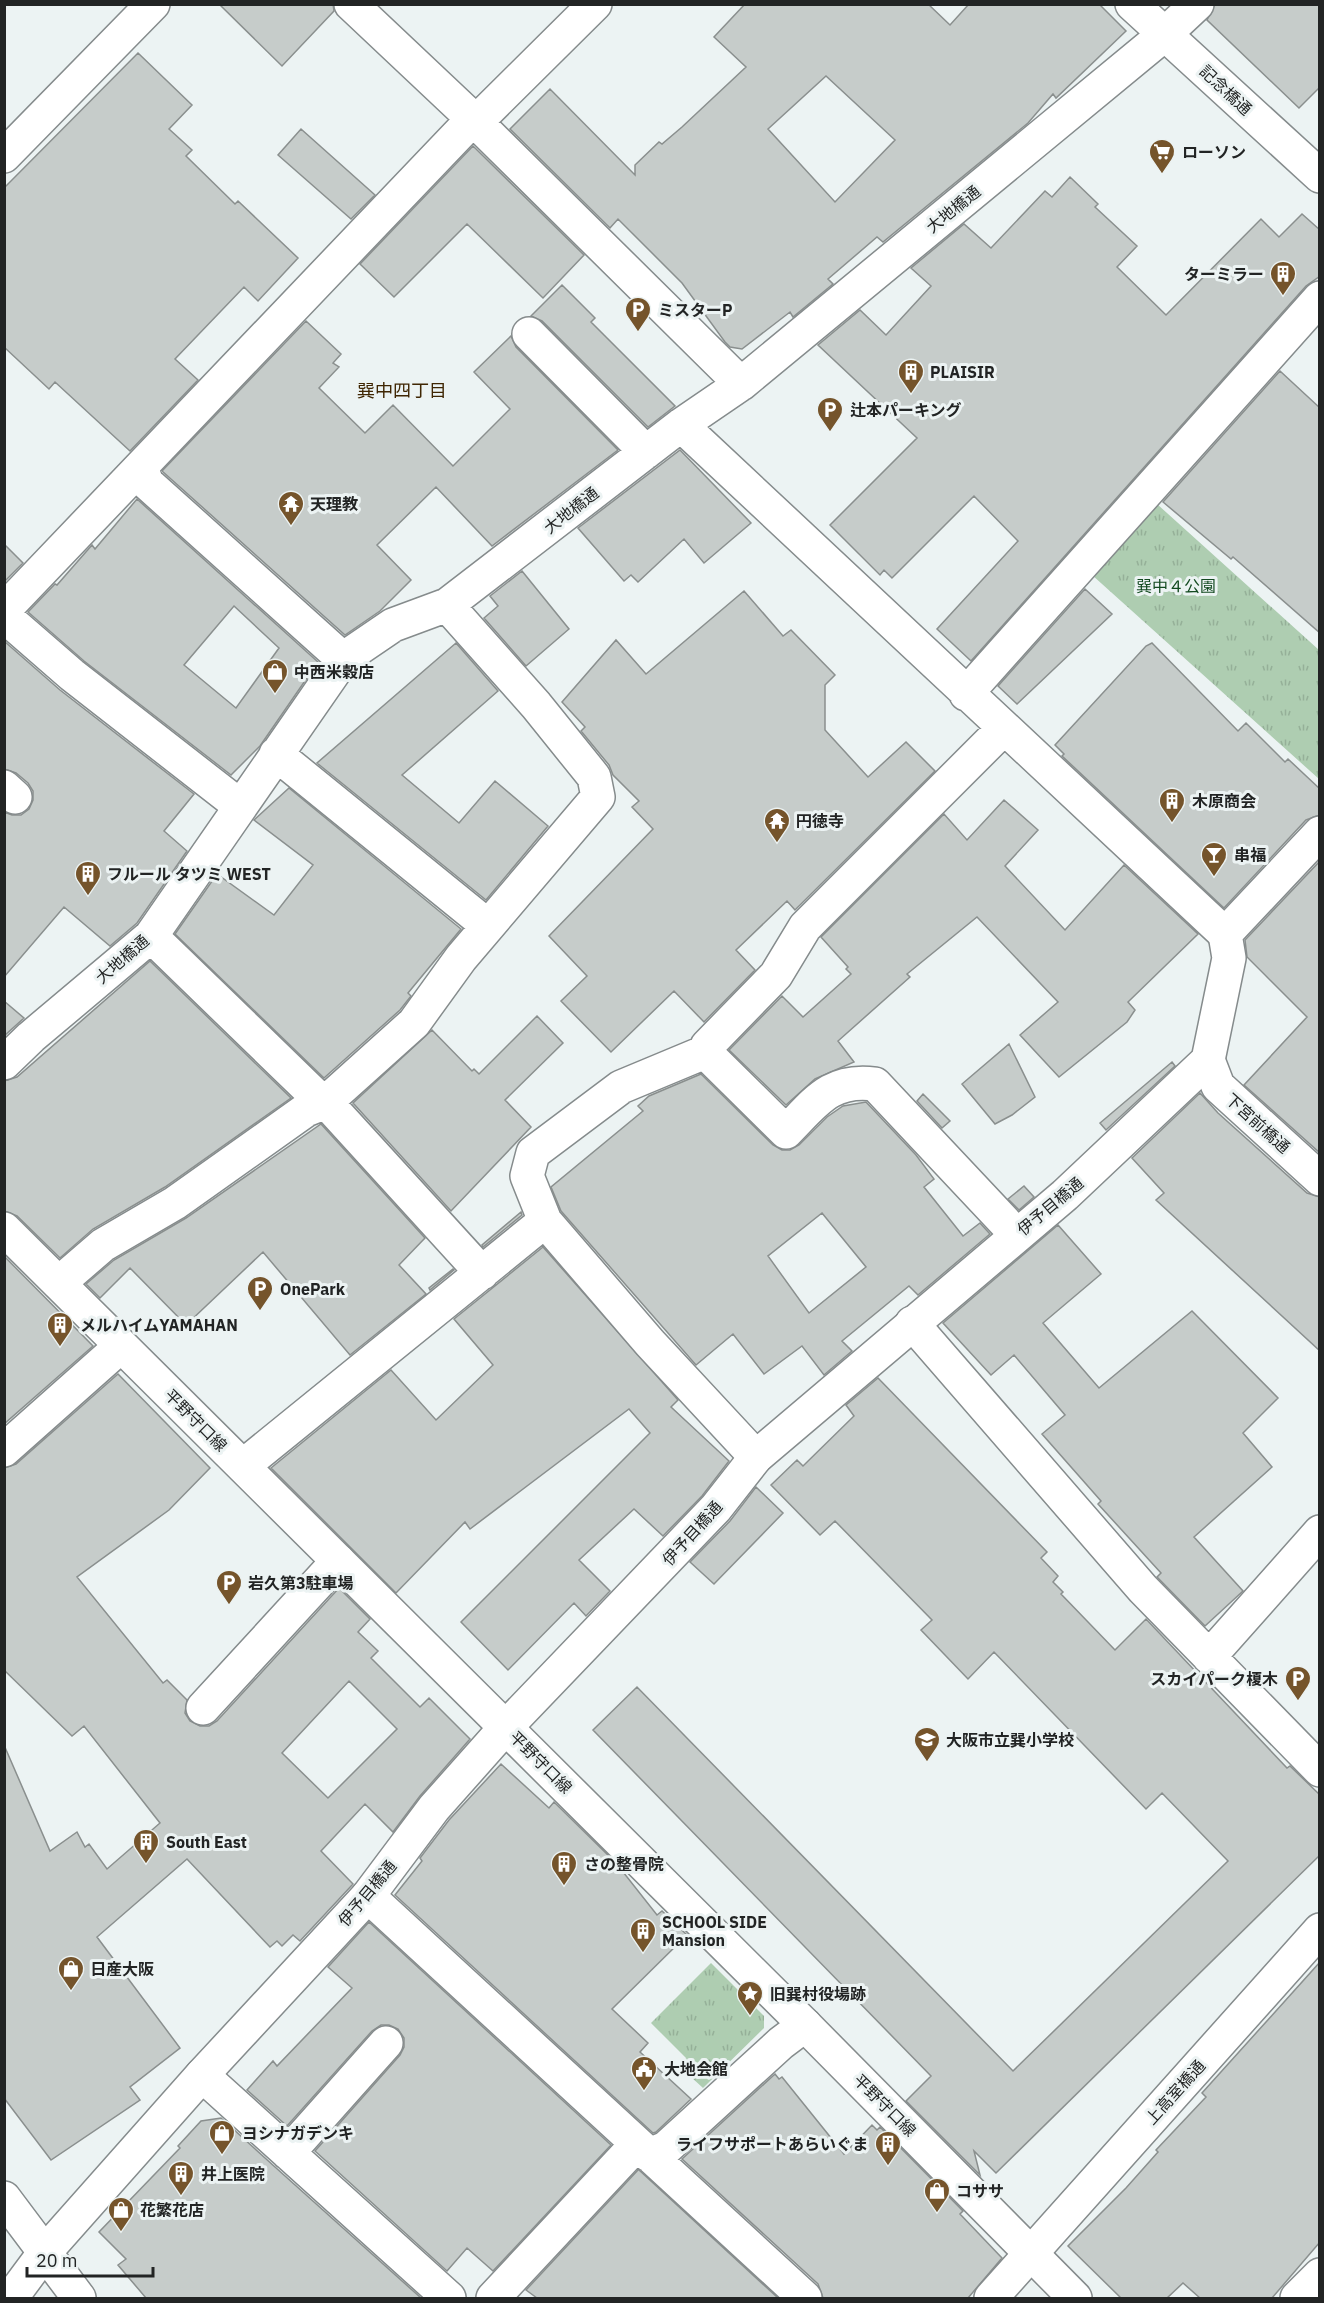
<svg xmlns="http://www.w3.org/2000/svg" width="1324" height="2303" viewBox="0 0 1324 2303" font-family="'IBM Plex Sans','Noto Sans JP',sans-serif">
	<style>
		.park { fill: url(#park-tufts) }
		.building { fill: #c6ccca; stroke: #8a8f8e; stroke-width: 1.5; fill-rule: evenodd }
		.lines { fill: none; stroke-linecap: round; stroke-linejoin: round }
		.minor-casing { stroke: #858b8c; stroke-width: 36 }
		.tertiary-casing { stroke: #858b8c; stroke-width: 36 }
		.secondary-casing { stroke: #858b8c; stroke-width: 36 }
		.trunk-casing { stroke: #858b8c; stroke-width: 36 }
		.minor { stroke: #fff; stroke-width: 33 }
		.tertiary { stroke: #fff; stroke-width: 33 }
		.secondary { stroke: #fff; stroke-width: 33 }
		.trunk { stroke: #fff; stroke-width: 33 }
		.labels { text-anchor: middle; stroke-width: 6; stroke-linejoin: round; paint-order: stroke }
		.street-label { font-size: 16px; fill: #222424; stroke: #ecf3f3 }
		.poi-label { font-size: 16px; font-weight: bold; fill: #222424; stroke: #ecf3f3; text-anchor: start }
		.park-label { font-size: 16px; fill: #134a20; stroke: #ecf3f3 }
		.neighbourhood-label { font-size: 18px; fill: #3f2603; stroke: #ecf3f3 }
	</style>
	<defs>
		<pattern id="park-tufts" width="24" height="20" patternUnits="userSpaceOnUse" patternTransform="scale(1.5)"><rect width="24" height="20" fill="#aecdb1"/><path d="M3 7l-1-3M5 7V3M7 7l1-3M15 17l-1-3M17 17v-4M19 17l1-3" fill="none" stroke="#95b098"/></pattern>
	</defs>
	<rect width="100%" height="100%" fill="#ecf3f3"/>
	<!-- park -->
	<path class="park" d="M1157,504l162,146v129l-227,-204z
		M711,1963l53,53v12l-61,60 -24,-22 7,-8 -35,-35z"/>
	<!-- building -->
	<path class="building" d="M219,4h114l1,7 -52,55z
		M745,4h183l22,21 19,-21h130l27,27 -70,67 -3,-4 -25,29 -145,119 -6,-5 -49,42 5,5 -40,33 -3,-5 -48,37 -12,-2 -5,-5 -43,-59 -64,-64 -8,9 -100,-99 40,-40 85,86v-10l24,-23 3,2 20,-17 64,-60 -32,-30zM826,76l69,64 -60,62 -67,-73z
		M1215,4h105v83l-21,21 -92,-88z
		M138,53l54,52 -23,24 23,21 -6,6 49,48 3,-3 60,57 -40,43 -14,-14 -69,72 23,21 -68,71 -75,-69 -6,7 -45,-42v-159z
		M301,129l74,66 -24,24 -73,-64z
		M473,146l111,109 -41,43 -76,-74 -73,73 -34,-33z
		M1070,177l28,27 -3,3 42,39 -20,21 49,48 95,-96 18,18 23,-23 18,16v46l-14,10 -335,375 -34,-32 81,-88 -44,-45 -82,82 -8,-8 -4,5 -50,-50 87,-87 -99,-93 42,-35 26,25 45,-49 -20,-18 53,-44 27,24 54,-57 7,6z
		M562,285l33,33 -4,4 84,84 -27,21 -106,-106 -11,-5z
		M306,321l35,33 -8,9 6,4 -20,21 46,45 28,-28 60,61 57,-57 -36,-37 37,-36 5,11 102,103 -126,96 -56,-59 -59,58 34,35 -31,31 -35,24 -183,-164z
		M1280,371l40,37v225l-87,-76 -2,2 -68,-57z
		M680,450l71,73 -47,40 -20,-24 -46,43 -7,-7 -7,6 -46,-53z
		M137,499l181,163 -58,84 -29,29 -147,-114 -56,-49 27,-28 2,1 35,-40 3,4zM234,606l45,42 -43,60 -52,-43z
		M4,544l19,19 -19,19z
		M522,571l47,58 -43,37 -42,-48 14,-12 -8,-10z
		M1085,589l27,25 -95,90 -19,-18z
		M744,591l39,45 8,-6 44,45 -10,10v45l43,47 38,-35 29,29 -140,139 -8,-9 -51,49 19,20 -51,52 -30,-31 -63,61 -50,-51 26,-25 -38,-40 104,-107 -21,-22 7,-6 -26,-26 -4,-10 -28,-34 4,-4 -23,-25 54,-62 30,34z
		M4,641l56,49 134,104 -30,37 23,20 -50,72 -27,23 -46,-39 -60,70v-165l8,3h9l8,-6 4,-9v-9l-5,-8 -12,-10 -12,-4z
		M456,643l42,48 -96,84 57,48 36,-42 53,45 -62,74 -169,-137z
		M1152,643l86,88 8,-8 39,39 3,-3 32,30v26l-14,5 -82,88 -162,-152 2,-2 -9,-9 91,-99z
		M289,788l172,141 -53,64 3,3 -11,14 -76,68 -149,-144 42,-60 57,41 39,-50 -59,-45z
		M1004,800l34,30 -33,36 60,64 59,-65 74,69 -70,68 7,8 -8,12 -68,55 -39,-42 38,-33 -81,-85 -70,57 3,3 -72,64 16,21 -39,17 -29,26 -57,-55 53,-54 21,21 48,-43 -5,-5 2,-2 -27,-30 123,-123 23,26z
		M1320,861v292l-76,-68 63,-68 -60,-60 -2,-17z
		M150,961l141,137 -126,89 -72,42 -33,29 -43,-42 -13,-5v-130l13,-4z
		M4,1001l20,17 -20,18z
		M537,1016l26,27 -58,57 26,27 -80,84 -98,-108 79,-73 40,41 2,-2 5,5z
		M1009,1044l26,53 -23,18 -17,9 -33,-40z
		M1172,1062l3,4 -69,64 -6,-7z
		M701,1074l72,71 9,5h8l9,-5 28,-28 16,-11 23,-4 50,53 18,24 -10,8 39,49 17,-13 10,11 -72,61 -9,-9 -67,55 10,10 -28,24 -22,-29 -38,28 -31,-40 -37,31 -135,-154 -10,-24 92,-76 -5,-5 11,-10zM822,1213l44,54 -57,46 -41,-57z
		M1200,1093l18,20 89,80 13,4v154l-164,-151 8,-7 -32,-35z
		M923,1094l27,27 -8,7 -25,-27z
		M321,1124l104,114 -26,27 27,29 -76,61 -87,-103 -77,73 -56,-57 -30,30 -14,-14 28,-24 72,-42z
		M1024,1186l10,11 -15,13 -11,-11z
		M521,1212l1,3 -39,32 -1,-2z
		M1058,1225l43,49 -58,49 56,65 93,-77 86,87 -35,35 29,34 -78,70 49,54 -38,35 -48,-49 4,-4 -63,-69 3,-3 -59,-67 23,-19 -51,-60 -23,20 -48,-52z
		M543,1247l135,153 -7,7 58,54 -27,35 -39,40 -29,-27 -55,51 31,31 -24,25 -12,-13 -66,67 -47,-48 189,-189 -21,-24 -159,120 -5,-7 -69,71 -125,-125 120,-98 45,50 57,-55 -39,-46z
		M4,1256l89,90 -89,78z
		M453,1269l1,1 -24,20 -1,-2z
		M118,1374l92,94 -41,42 -92,67 86,106 4,-3 20,20 -2,13 5,8 10,5h9l8,-5 122,-133 31,31 -12,13 20,19 -7,7 49,49 9,-9 41,41 -50,57 -27,36 -28,-28 -44,47 32,33 -53,57 -7,-6 -11,11 -5,-5 -7,6 -83,-88 -90,78 83,111 -50,39 10,13 -89,60 -47,-62v-353l46,106 27,-19 8,15 4,-3 18,25 53,-46 -76,-97 -12,10 -68,-66v-202l12,-4zM349,1681l48,48 -69,69 -46,-45z
		M878,1378l169,174 -6,6 17,18 -5,6 10,10 -2,2 54,56 31,-31 141,149 3,-2 30,29v60l-324,318 -22,-22 6,24 -74,-74 25,-25 -338,-346 44,-43 376,384 215,-210 -66,-68 -16,16 -152,-157 -26,27 -47,-49 11,-10 -97,-99 -15,14 -49,-50 26,-25 6,6 51,-50 -8,-11z
		M756,1487l27,26 -69,71 -24,-22 40,-41z
		M501,1764l48,44 5,-6 62,61 41,52 5,-4 25,24 -75,74 36,34 -8,9 51,47 -35,33 -3,1 -258,-238 27,-34 -2,-3 29,-38z
		M369,1922l242,223 -118,126 -26,-23 -20,23 -132,-120 85,-96 4,-8v-9l-6,-9 -9,-4h-8l-9,6 -85,95 -40,-36 26,-29 4,5 75,-78 -24,-21z
		M1320,1962v280l-48,56h-72l-17,-15 -16,15h-46l-53,-52 58,-58 32,-36 -2,-2 50,-53 -4,-4z
		M775,2074l4,5 3,-2 62,77 28,-29 5,5 3,-3 83,84 -3,3 42,44 -34,40h-145l-5,-14 -136,-125z
		M221,2118l54,49 146,131h-275l-28,-33 8,-6 -27,-27 81,-84 -2,-2 23,-25z
		M638,2170h1l139,128h-241l-11,-8z"/>
	<g class="lines">
		<defs>
			<path id="minor" d="M351,4l122,115 268,265
				M476,122l119,-118
				M4,156l149,-152
				M529,334l117,118
				M681,425l544,509
				M141,468l6,15 196,176
				M4,610l469,-491
				M4,616l68,59 168,131
				M966,694l354,-396
				M276,754l212,172
				M4,787l11,10
				M151,936l166,161 9,5 156,171
				M705,1052l81,80c29,-29 44,-54 89,-48l141,150
				M1208,1060l10,26 102,93
				M4,1063l27,-26 120,-101 192,-277 50,-34 54,-20 234,-180 60,-41 424,-350 32,-30
				M59,1283l44,-38 72,-42 131,-93 20,-8 88,-79 47,-65 137,-161 -4,-20 -58,-72 -89,-100
				M912,1323l231,266 177,181
				M4,1450l117,-104
				M756,1457l-106,-114 -105,-122 -18,-45 6,-23 88,-66 84,-35 2,-6 69,-71 29,-48 198,-198
				M243,1466l302,-245
				M1209,1657l111,-125
				M203,1708l135,-147
				M368,1896l437,402
				M202,2075l247,223
				M288,2153l98,-110
				M649,2155l17,-7 115,-105 24,-18
				M493,2298l144,-154
				M991,2298l329,-368
				M1297,2298l23,-23"/>
			<path id="tertiary" d="M1132,4l188,172
				M11,2298l34,-46 157,-177 166,-179 66,-88 72,-81 210,-219 40,-51 309,-262 143,-135 21,-102 -4,-24 95,-101"/>
			<path id="secondary" d="M4,1229l801,796 270,273"/>
			<path id="trunk" d="M4,2198l75,100"/>
		</defs>
		<!-- minor casing -->
		<use href="#minor" class="minor-casing"/>
		<!-- tertiary casing -->
		<use href="#tertiary" class="tertiary-casing"/>
		<!-- secondary casing -->
		<use href="#secondary" class="secondary-casing"/>
		<!-- trunk casing -->
		<use href="#trunk" class="trunk-casing"/>
		<!-- minor -->
		<use href="#minor" class="minor"/>
		<!-- tertiary -->
		<use href="#tertiary" class="tertiary"/>
		<!-- secondary -->
		<use href="#secondary" class="secondary"/>
		<!-- trunk -->
		<use href="#trunk" class="trunk"/>
	</g>
	<!-- icons -->
	<defs>
		<symbol id="supermarket-pin" viewBox="-11 -11 22 30"><path d="M0 17L-7.5 6A9.5 9.5 0 1 1 7.5 6Z" fill="#75542b" stroke="#ecf3f3"/><path d="M-6-5.5h2.5l.6 2H6L4.5 2H-2.5L-4.4-4H-6ZM-1.5 3.2a1.3 1.3 0 1 0 .1 0ZM3 3.2a1.3 1.3 0 1 0 .1 0Z" fill="#fff"/></symbol>
		<symbol id="building-pin" viewBox="-11 -11 22 30"><path d="M0 17L-7.5 6A9.5 9.5 0 1 1 7.5 6Z" fill="#75542b" stroke="#ecf3f3"/><path d="M-4-6H4V6H1V3H-1V6H-4ZM-2.5-4.3h1.7v1.8h-1.7ZM.8-4.3h1.7v1.8H.8ZM-2.5-1h1.7V.8h-1.7ZM.8-1h1.7V.8H.8Z" fill="#fff"/></symbol>
		<symbol id="parking-pin" viewBox="-11 -11 22 30"><path d="M0 17L-7.5 6A9.5 9.5 0 1 1 7.5 6Z" fill="#75542b" stroke="#ecf3f3"/><path d="M-3.5-5.5H1a3.5 3.5 0 0 1 0 7H-1V5.5H-3.5ZM-1-3.4V-.6H.8a1.4 1.4 0 0 0 0-2.8Z" fill="#fff"/></symbol>
		<symbol id="temple-pin" viewBox="-11 -11 22 30"><path d="M0 17L-7.5 6A9.5 9.5 0 1 1 7.5 6Z" fill="#75542b" stroke="#ecf3f3"/><path d="M0-6L5-2H3V0L6.5 2.5H4V6H1.5V3h-3V6H-4V2.5H-6.5L-3 0V-2H-5Z" fill="#fff"/></symbol>
		<symbol id="shop-pin" viewBox="-11 -11 22 30"><path d="M0 17L-7.5 6A9.5 9.5 0 1 1 7.5 6Z" fill="#75542b" stroke="#ecf3f3"/><path d="M-5-2.5h2.3a2.7 3.5 0 0 1 5.4 0H5L5.5 6h-11ZM-1.5-2.5h3a1.5 2.3 0 0 0-3 0Z" fill="#fff"/></symbol>
		<symbol id="bar-pin" viewBox="-11 -11 22 30"><path d="M0 17L-7.5 6A9.5 9.5 0 1 1 7.5 6Z" fill="#75542b" stroke="#ecf3f3"/><path d="M-6-5H6L.8 .8V4.5H3.5V6h-7V4.5H-.8V.8Z" fill="#fff"/></symbol>
		<symbol id="school-pin" viewBox="-11 -11 22 30"><path d="M0 17L-7.5 6A9.5 9.5 0 1 1 7.5 6Z" fill="#75542b" stroke="#ecf3f3"/><path d="M0-5L7-2L0 1L-7-2ZM-4 1L0 2.5L4 1V4Q0 6-4 4Z" fill="#fff"/></symbol>
		<symbol id="sight-pin" viewBox="-11 -11 22 30"><path d="M0 17L-7.5 6A9.5 9.5 0 1 1 7.5 6Z" fill="#75542b" stroke="#ecf3f3"/><path d="M0-6L1.8-2.2L6-1.7L2.9 1.2L3.7 5.4L0 3.3L-3.7 5.4L-2.9 1.2L-6-1.7L-1.8-2.2Z" fill="#fff"/></symbol>
		<symbol id="civic-pin" viewBox="-11 -11 22 30"><path d="M0 17L-7.5 6A9.5 9.5 0 1 1 7.5 6Z" fill="#75542b" stroke="#ecf3f3"/><path d="M-.6-6.5H3V-4.5H.6V-3L4-1V1h2V6H-6V1h2V-1L-.6-3ZM-1.2 2.5V6h2.4V2.5Z" fill="#fff"/></symbol>
	</defs>
	<g fill-rule="evenodd">
		<use href="#supermarket-pin" x="1147" y="137" width="30" height="40"/>
		<use href="#building-pin" x="1268" y="259" width="30" height="40"/>
		<use href="#parking-pin" x="623" y="295" width="30" height="40"/>
		<use href="#building-pin" x="896" y="357" width="30" height="40"/>
		<use href="#parking-pin" x="815" y="395" width="30" height="40"/>
		<use href="#temple-pin" x="276" y="489" width="30" height="40"/>
		<use href="#shop-pin" x="260" y="657" width="30" height="40"/>
		<use href="#building-pin" x="1157" y="786" width="30" height="40"/>
		<use href="#temple-pin" x="762" y="806" width="30" height="40"/>
		<use href="#bar-pin" x="1199" y="840" width="30" height="40"/>
		<use href="#building-pin" x="73" y="859" width="30" height="40"/>
		<use href="#parking-pin" x="245" y="1274" width="30" height="40"/>
		<use href="#building-pin" x="45" y="1310" width="30" height="40"/>
		<use href="#parking-pin" x="214" y="1568" width="30" height="40"/>
		<use href="#parking-pin" x="1283" y="1664" width="30" height="40"/>
		<use href="#school-pin" x="912" y="1725" width="30" height="40"/>
		<use href="#building-pin" x="131" y="1827" width="30" height="40"/>
		<use href="#building-pin" x="549" y="1849" width="30" height="40"/>
		<use href="#building-pin" x="628" y="1916" width="30" height="40"/>
		<use href="#shop-pin" x="56" y="1954" width="30" height="40"/>
		<use href="#sight-pin" x="735" y="1979" width="30" height="40"/>
		<use href="#civic-pin" x="629" y="2054" width="30" height="40"/>
		<use href="#shop-pin" x="207" y="2118" width="30" height="40"/>
		<use href="#building-pin" x="873" y="2129" width="30" height="40"/>
		<use href="#building-pin" x="166" y="2159" width="30" height="40"/>
		<use href="#shop-pin" x="922" y="2176" width="30" height="40"/>
		<use href="#shop-pin" x="106" y="2195" width="30" height="40"/>
	</g>
	<g class="labels">
		<!-- street labels -->
		<g class="street-label">
			<text transform="translate(1226 90) rotate(43)" y="6">記念橋通</text>
			<text transform="translate(953 209) rotate(-39)" y="6">大地橋通</text>
			<text transform="translate(571 510) rotate(-38)" y="6">大地橋通</text>
			<text transform="translate(122 959) rotate(-41)" y="6">大地橋通</text>
			<text transform="translate(1258 1123) rotate(42)" y="6">下宮前橋通</text>
			<text transform="translate(1050 1206) rotate(-40)" y="6">伊予目橋通</text>
			<text transform="translate(196 1420) rotate(45)" y="6">平野守口線</text>
			<text transform="translate(692 1533) rotate(-48)" y="6">伊予目橋通</text>
			<text transform="translate(541 1762) rotate(45)" y="6">平野守口線</text>
			<text transform="translate(367 1893) rotate(-50)" y="6">伊予目橋通</text>
			<text transform="translate(1175 2092) rotate(-48)" y="6">上高室橋通</text>
			<text transform="translate(885 2105) rotate(45)" y="6">平野守口線</text>
		</g>
		<!-- poi labels -->
		<g class="poi-label">
			<text x="1182" y="158">ローソン</text>
			<text x="1264" y="280" text-anchor="end">ターミラー</text>
			<text x="658" y="316">ミスターP</text>
			<text x="930" y="378">PLAISIR</text>
			<text x="850" y="416">辻本パーキング</text>
			<text x="310" y="510">天理教</text>
			<text x="294" y="678">中西米穀店</text>
			<text x="1192" y="807">木原商会</text>
			<text x="796" y="827">円徳寺</text>
			<text x="1234" y="861">串福</text>
			<text x="107" y="880">フルール タツミ WEST</text>
			<text x="280" y="1295">OnePark</text>
			<text x="80" y="1331">メルハイムYAMAHAN</text>
			<text x="248" y="1589">岩久第3駐車場</text>
			<text x="1278" y="1685" text-anchor="end">スカイパーク榎木</text>
			<text x="946" y="1746">大阪市立巽小学校</text>
			<text x="166" y="1848">South East</text>
			<text x="584" y="1870">さの整骨院</text>
			<text x="662" y="1928">SCHOOL SIDE<tspan x="662" dy="18">Mansion</tspan></text>
			<text x="90" y="1975">日産大阪</text>
			<text x="770" y="2000">旧巽村役場跡</text>
			<text x="664" y="2075">大地会館</text>
			<text x="242" y="2139">ヨシナガデンキ</text>
			<text x="868" y="2150" text-anchor="end">ライフサポートあらいぐま</text>
			<text x="201" y="2180">井上医院</text>
			<text x="956" y="2197">コササ</text>
			<text x="140" y="2216">花繁花店</text>
		</g>
		<!-- park labels -->
		<g class="park-label">
			<text x="1176" y="592">巽中４公園</text>
		</g>
		<!-- neighbourhood labels -->
		<g class="neighbourhood-label">
			<text x="402" y="397">巽中四丁目</text>
		</g>
	</g>
	<!-- border -->
	<rect width="1324" height="2303" fill="none" stroke="#222424" stroke-width="12"/>
	<!-- scale -->
	<path d="M27 2267v9h126v-9" fill="none" stroke="#222424" stroke-width="3"/>
	<text x="36" y="2267" font-size="18" fill="#222424" stroke="#ecf3f3" stroke-width="4.5" paint-order="stroke">20 m</text>
</svg>
